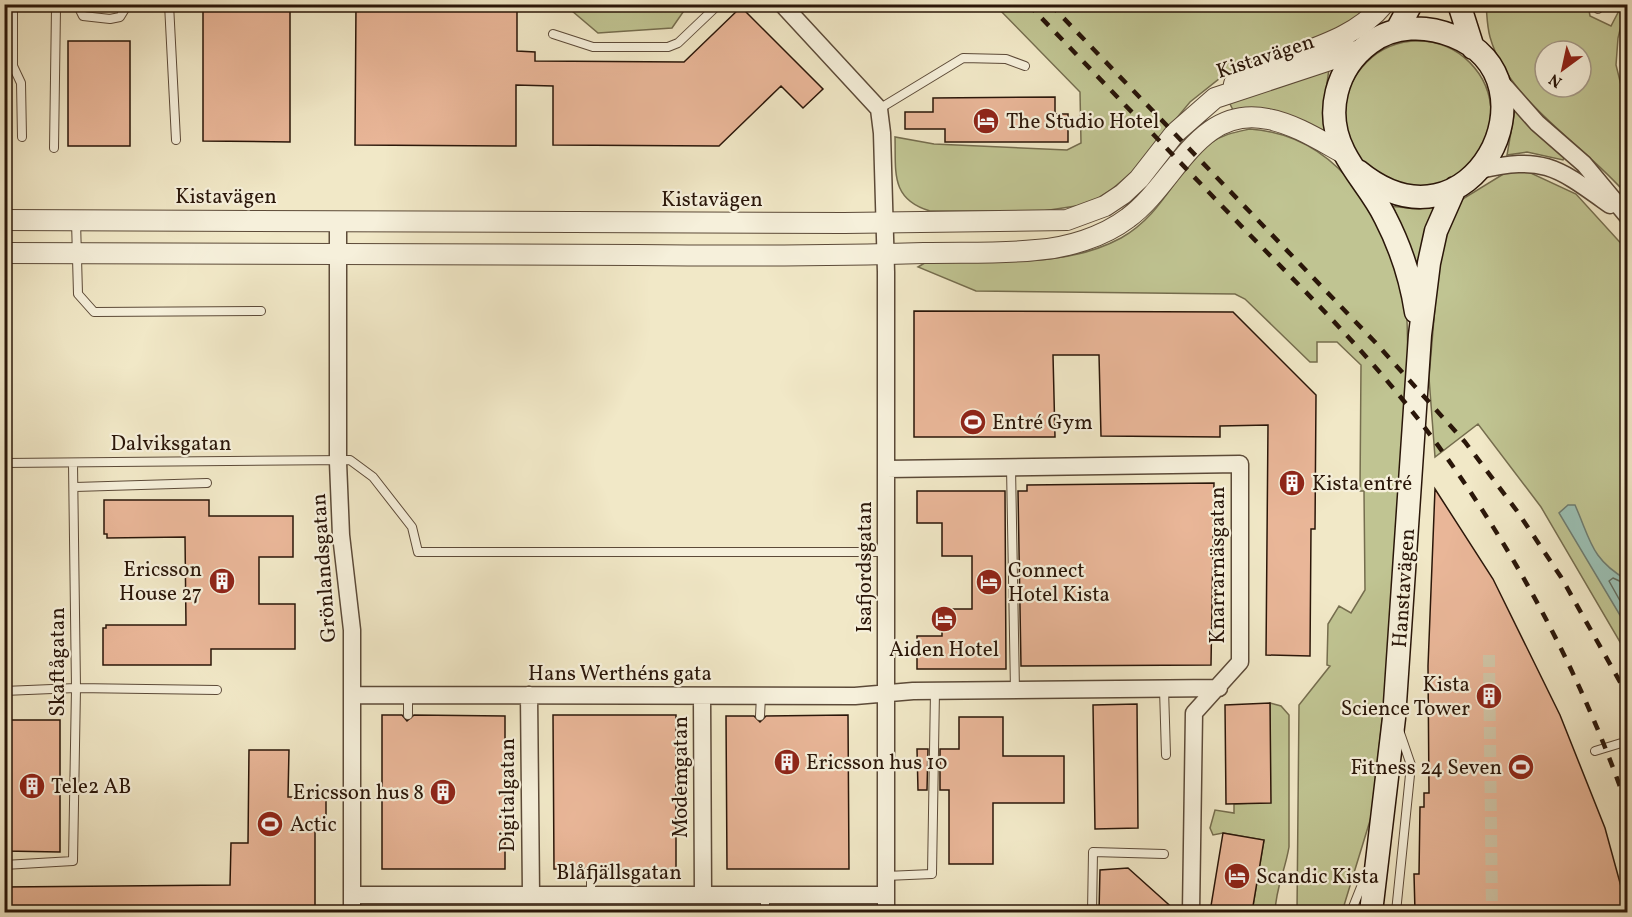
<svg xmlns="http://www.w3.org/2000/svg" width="1632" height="917" viewBox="0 0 1632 917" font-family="Vollkorn,serif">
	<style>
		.green { fill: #c0c492; stroke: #756d4e; stroke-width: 1.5; fill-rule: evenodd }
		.water { fill: #9bc0b4; stroke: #6e7c70; stroke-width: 1.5 }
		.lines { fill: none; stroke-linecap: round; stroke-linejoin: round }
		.shore { stroke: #626b5e; stroke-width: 1.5 }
		.building { fill: #e9b698; stroke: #2a1609; stroke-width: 1.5 }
		.pedestrian-tunnel { stroke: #d3c8aa; stroke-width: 12; stroke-dasharray: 12 6; stroke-linecap: butt }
		.service-casing { stroke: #5c4a38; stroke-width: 10 }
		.minor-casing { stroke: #5c4a38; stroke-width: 19 }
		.tertiary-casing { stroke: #5c4a38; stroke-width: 22 }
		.secondary-casing { stroke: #2a1609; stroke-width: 25 }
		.service { stroke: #f6f0db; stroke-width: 8 }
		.minor { stroke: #f6f0db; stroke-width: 16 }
		.tertiary { stroke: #f6f0db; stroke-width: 20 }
		.secondary { stroke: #f6f0db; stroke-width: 22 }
		.rail { stroke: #2a1609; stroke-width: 4.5; stroke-dasharray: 10 10; stroke-linecap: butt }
		.labels { text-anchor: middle; stroke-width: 4.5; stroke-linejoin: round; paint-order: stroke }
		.street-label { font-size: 21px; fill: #2a1609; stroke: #f6f0db }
		.poi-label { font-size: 21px; fill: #2a1609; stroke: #f6f0db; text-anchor: start }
	</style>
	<rect width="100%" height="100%" fill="#f1e8c7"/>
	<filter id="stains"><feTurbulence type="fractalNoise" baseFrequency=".00333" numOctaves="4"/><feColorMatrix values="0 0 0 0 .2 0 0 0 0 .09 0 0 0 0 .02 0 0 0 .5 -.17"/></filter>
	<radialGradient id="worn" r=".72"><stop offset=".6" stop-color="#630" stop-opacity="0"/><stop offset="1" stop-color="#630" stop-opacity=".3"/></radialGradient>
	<!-- green -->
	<path class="green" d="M565,5h123l-16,23 -74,5z
		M995,5h381l-29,23 -93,34 -35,17 -29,23 -58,70 -21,18 -22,14 -46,7h-113c-40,-12 -34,-39 -35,-74l39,7 133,6 14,-7 -1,-51z
		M1486,5h102l2,11 21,10 11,-21h4l-8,33 -2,27 11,44v86c-43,-51 -119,-93 -137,-158 -3,-11 -3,-22 -4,-32zM1545,51h36v36h-36z
		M1345 114a73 73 0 1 1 146 0a73 73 0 1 1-146 0Z
		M1329,69l-6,42 2,20 -51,-21h-41l-4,-8z
		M1515,109l50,46 -2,5 -36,-8 -20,3z
		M1250,129c94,7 141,96 156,180 2,14 1,31 2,46l-21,319 -15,140 -30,98h-45l2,-207 31,-39 -3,-1 1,-41 11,-18 12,7 14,-23 -1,-99h-4l1,-126 -24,-23h-20v20h-7l-65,-63 -10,-5 -259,-3 -58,-24 10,-6c64,-2 134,9 193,-23 44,-25 55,-69 90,-95 12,-9 25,-11 39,-14z
		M1524,170l52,24 51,56v404l-86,-147 -63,-83 -43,33 -6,-79 11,-131 21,-47 44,-27z
		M1438,205l-18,74 -32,-73 31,3z
		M1270,703l11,3 8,9v132c-4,24 -13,40 -14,65h-23l12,-72 -41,-7 -10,2 -3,-7 5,-18 19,3v-9l36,-2z"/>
	<!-- water -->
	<path class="water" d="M1568,505h7c16,36 16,54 52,75v47l-68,-114z"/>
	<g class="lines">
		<!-- shore -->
		<path class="shore" d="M1628,585l-15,-7 -4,3 19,34"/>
	</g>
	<!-- building -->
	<path class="building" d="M203,4h87v138l-87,-1z
		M356,4h161v47l18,1v9l149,1 57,-55 82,82 -20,19 -22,-22 -62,60 -166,-1v-59l-37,-1v61l-161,-1z
		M68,41h62v105h-62z
		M1055,97v17h13v28h-123v-13h-40v-17h28v-14z
		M914,311l319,1 83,83 -1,134h-4l-1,127 -44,-1 2,-230 -48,1v11l-119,-1 -2,-81h-46l2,82h-141z
		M1214,483l-3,182 -190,1 -3,-175h9v-6z
		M1435,489l58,90 67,136 45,113 23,84h-213l-1,-38h5l1,-67h4v-14h5l-1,-127z
		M917,491h88l1,178h-89v-33h25v-27h30v-53h-30v-33h-25z
		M104,500h105v16h84v41h-34v47h36v45h-84v16h-108v-37h3v-3h80l-1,-88 -78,1v-4h-3z
		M1270,703l1,100 -45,1 -1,-99z
		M1137,704l1,124 -43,1 -2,-124z
		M382,715h20l5,6 7,-6 91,1v153h-123z
		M553,715h123v154h-79l-5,-6 -7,6h-31z
		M848,715l1,154h-122l-1,-153h28l6,6 6,-6z
		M959,717h44v39h61v47h-71v61h-44v-74h-9v-41h19z
		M4,720h56v132l-56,-1z
		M917,749h11l-1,41h-9z
		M249,750h40l-1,47h38v31l-11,1v83h-311v-25l226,-2 1,-42h17z
		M1223,833l41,7 -12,72h-42z
		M1128,868l49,44h-78l1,-42z"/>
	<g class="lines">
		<!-- pedestrian-tunnel -->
		<path class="pedestrian-tunnel" d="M1489,655l3,257"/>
		<defs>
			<path id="service" d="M13,4v62l8,17 1,54
				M77,4l6,12 27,3 10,-2 8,-13
				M169,4l7,136
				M1598,9l3,-5
				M553,34l40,13h75l10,-4 41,-39
				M879,109l84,-51 43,1 19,7
				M54,148l2,-140 3,-4
				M76,221l2,73 16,18 167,-1
				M4,463l346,-3 23,17 39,50 6,25h468
				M1011,467l4,224
				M75,487l132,-4
				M1164,689l2,66
				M4,691l72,-3 141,2
				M408,715v-20
				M760,716l1,-20
				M1595,751l33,-10
				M4,865l69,-4 3,-173 -3,-224
				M886,876l46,-2 3,-183
				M591,894v-25
				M765,895v17
				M1092,912l1,-60 71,2
				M1351,912l16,-40
				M1396,912l15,-147 -12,-35"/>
			<path id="minor" d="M782,4l97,105 3,24 4,139v640
				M1499,80l38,43 47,41 44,53
				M1480,170c64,-15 78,-2 130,35
				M338,221v241l3,73 11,95v282
				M886,469l354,-5v198l-46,51 -3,199
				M352,695l503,1 58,-5 306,-3
				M529,695l2,199
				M702,696l1,198
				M352,895h534"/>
			<path id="tertiary" d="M1234,84c47,-32 112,-34 150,-80
				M4,220l840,3 223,-3 38,-14 18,-12 16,-15 36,-46 40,-35 148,-49
				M4,253c211,-1 422,1 632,2 96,1 192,1 288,-2 37,-1 75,1 112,-3 31,-2 67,-13 92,-32 47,-34 70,-114 140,-99 27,5 53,22 77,35"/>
			<path id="secondary" d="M1459,4l14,44
				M1397,30l14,-26
				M1358,171c113,93 205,-91 95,-135 -27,-11 -59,-11 -83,7 -34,25 -46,70 -26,109 11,22 30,42 41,65 15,29 26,62 31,95
				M1371,912l23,-194 26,-383 9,-72 7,-32 19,-43"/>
		</defs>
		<!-- service casing -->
		<use href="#service" class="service-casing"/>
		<!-- minor casing -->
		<use href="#minor" class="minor-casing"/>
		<!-- tertiary casing -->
		<use href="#tertiary" class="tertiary-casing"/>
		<!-- secondary casing -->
		<use href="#secondary" class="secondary-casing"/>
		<!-- service -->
		<use href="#service" class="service"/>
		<!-- minor -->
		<use href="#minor" class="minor"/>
		<!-- tertiary -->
		<use href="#tertiary" class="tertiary"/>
		<!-- secondary -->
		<use href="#secondary" class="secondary"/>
		<!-- rail -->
		<path class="rail" d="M1028,4c73,76 146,152 219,228 61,62 122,123 175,192 88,116 158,246 206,385
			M1050,4l324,337 91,101 52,69 44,66 67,119"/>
	</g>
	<!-- icons -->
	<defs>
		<symbol id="hotel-disc" viewBox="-11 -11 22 22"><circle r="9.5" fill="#8f2418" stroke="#f6f0db"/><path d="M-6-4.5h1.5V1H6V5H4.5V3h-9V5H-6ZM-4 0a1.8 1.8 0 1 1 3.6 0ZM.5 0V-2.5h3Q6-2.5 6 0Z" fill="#fff"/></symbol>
		<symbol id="stadium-disc" viewBox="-11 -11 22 22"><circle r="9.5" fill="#8f2418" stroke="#f6f0db"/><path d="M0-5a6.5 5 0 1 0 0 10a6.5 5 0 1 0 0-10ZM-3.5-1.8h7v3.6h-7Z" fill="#fff"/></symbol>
		<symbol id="building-disc" viewBox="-11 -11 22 22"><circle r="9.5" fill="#8f2418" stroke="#f6f0db"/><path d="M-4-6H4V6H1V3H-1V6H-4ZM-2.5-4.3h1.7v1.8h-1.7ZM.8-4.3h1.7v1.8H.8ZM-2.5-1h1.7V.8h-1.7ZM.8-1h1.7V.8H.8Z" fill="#fff"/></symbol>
	</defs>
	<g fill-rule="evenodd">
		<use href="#hotel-disc" x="971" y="106" width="30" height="30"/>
		<use href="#stadium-disc" x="958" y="407" width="30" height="30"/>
		<use href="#building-disc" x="1277" y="468" width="30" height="30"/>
		<use href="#building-disc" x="207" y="566" width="30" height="30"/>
		<use href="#hotel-disc" x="974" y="567" width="30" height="30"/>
		<use href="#hotel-disc" x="929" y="604" width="30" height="30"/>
		<use href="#building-disc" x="1474" y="681" width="30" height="30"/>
		<use href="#building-disc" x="772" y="747" width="30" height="30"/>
		<use href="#stadium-disc" x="1506" y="752" width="30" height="30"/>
		<use href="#building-disc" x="17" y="771" width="30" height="30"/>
		<use href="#building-disc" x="428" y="777" width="30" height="30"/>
		<use href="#stadium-disc" x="255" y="809" width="30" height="30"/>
		<use href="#hotel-disc" x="1222" y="861" width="30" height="30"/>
	</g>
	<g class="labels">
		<!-- street labels -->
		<g class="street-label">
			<text transform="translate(1265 56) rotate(-18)" y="7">Kistavägen</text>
			<text x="226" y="203">Kistavägen</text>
			<text x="712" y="206">Kistavägen</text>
			<text x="171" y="450">Dalviksgatan</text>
			<text transform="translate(1217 565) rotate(-90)" y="7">Knarrarnäsgatan</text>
			<text transform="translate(864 567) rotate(-90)" y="7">Isafjordsgatan</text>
			<text transform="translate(323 568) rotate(-94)" y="7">Grönlandsgatan</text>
			<text transform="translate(1403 588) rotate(-86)" y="7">Hanstavägen</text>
			<text transform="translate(57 662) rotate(-90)" y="7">Skaftågatan</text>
			<text x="620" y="680">Hans Werthéns gata</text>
			<text transform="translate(680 777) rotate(-90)" y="7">Modemgatan</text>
			<text transform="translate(507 795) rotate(-90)" y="7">Digitalgatan</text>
			<text x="619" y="879">Blåfjällsgatan</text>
		</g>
		<!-- poi labels -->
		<g class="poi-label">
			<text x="1006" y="128">The Studio Hotel</text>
			<text x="992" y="429">Entré Gym</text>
			<text x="1312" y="490">Kista entré</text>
			<text x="202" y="576" text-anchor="end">Ericsson<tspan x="202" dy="24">House 27</tspan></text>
			<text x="1008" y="577">Connect<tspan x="1008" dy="24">Hotel Kista</tspan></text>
			<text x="944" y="656" text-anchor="middle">Aiden Hotel</text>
			<text x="1470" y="691" text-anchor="end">Kista<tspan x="1470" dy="24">Science Tower</tspan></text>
			<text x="806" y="769">Ericsson hus 10</text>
			<text x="1502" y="774" text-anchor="end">Fitness 24 Seven</text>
			<text x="51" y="793">Tele2 AB</text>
			<text x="424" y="799" text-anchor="end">Ericsson hus 8</text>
			<text x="290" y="831">Actic</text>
			<text x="1256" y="883">Scandic Kista</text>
		</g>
	</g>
	<!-- margin -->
	<rect width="1632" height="917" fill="none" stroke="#f1e8c7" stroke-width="24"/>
	<rect x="6" y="6" width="1620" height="905" fill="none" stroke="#2a1609" stroke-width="3"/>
	<rect x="12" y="12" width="1608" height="893" fill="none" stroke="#2a1609" stroke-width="1.5"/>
	<!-- north arrow -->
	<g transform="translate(1563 69) rotate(213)"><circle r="28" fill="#f6f0db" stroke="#a49987" stroke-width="1.5"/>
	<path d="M0-4.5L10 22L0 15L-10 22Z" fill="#8f2418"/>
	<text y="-9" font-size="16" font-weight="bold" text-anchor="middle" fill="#2a1609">N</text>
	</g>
	<rect width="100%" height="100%" filter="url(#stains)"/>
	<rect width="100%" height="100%" fill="url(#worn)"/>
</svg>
